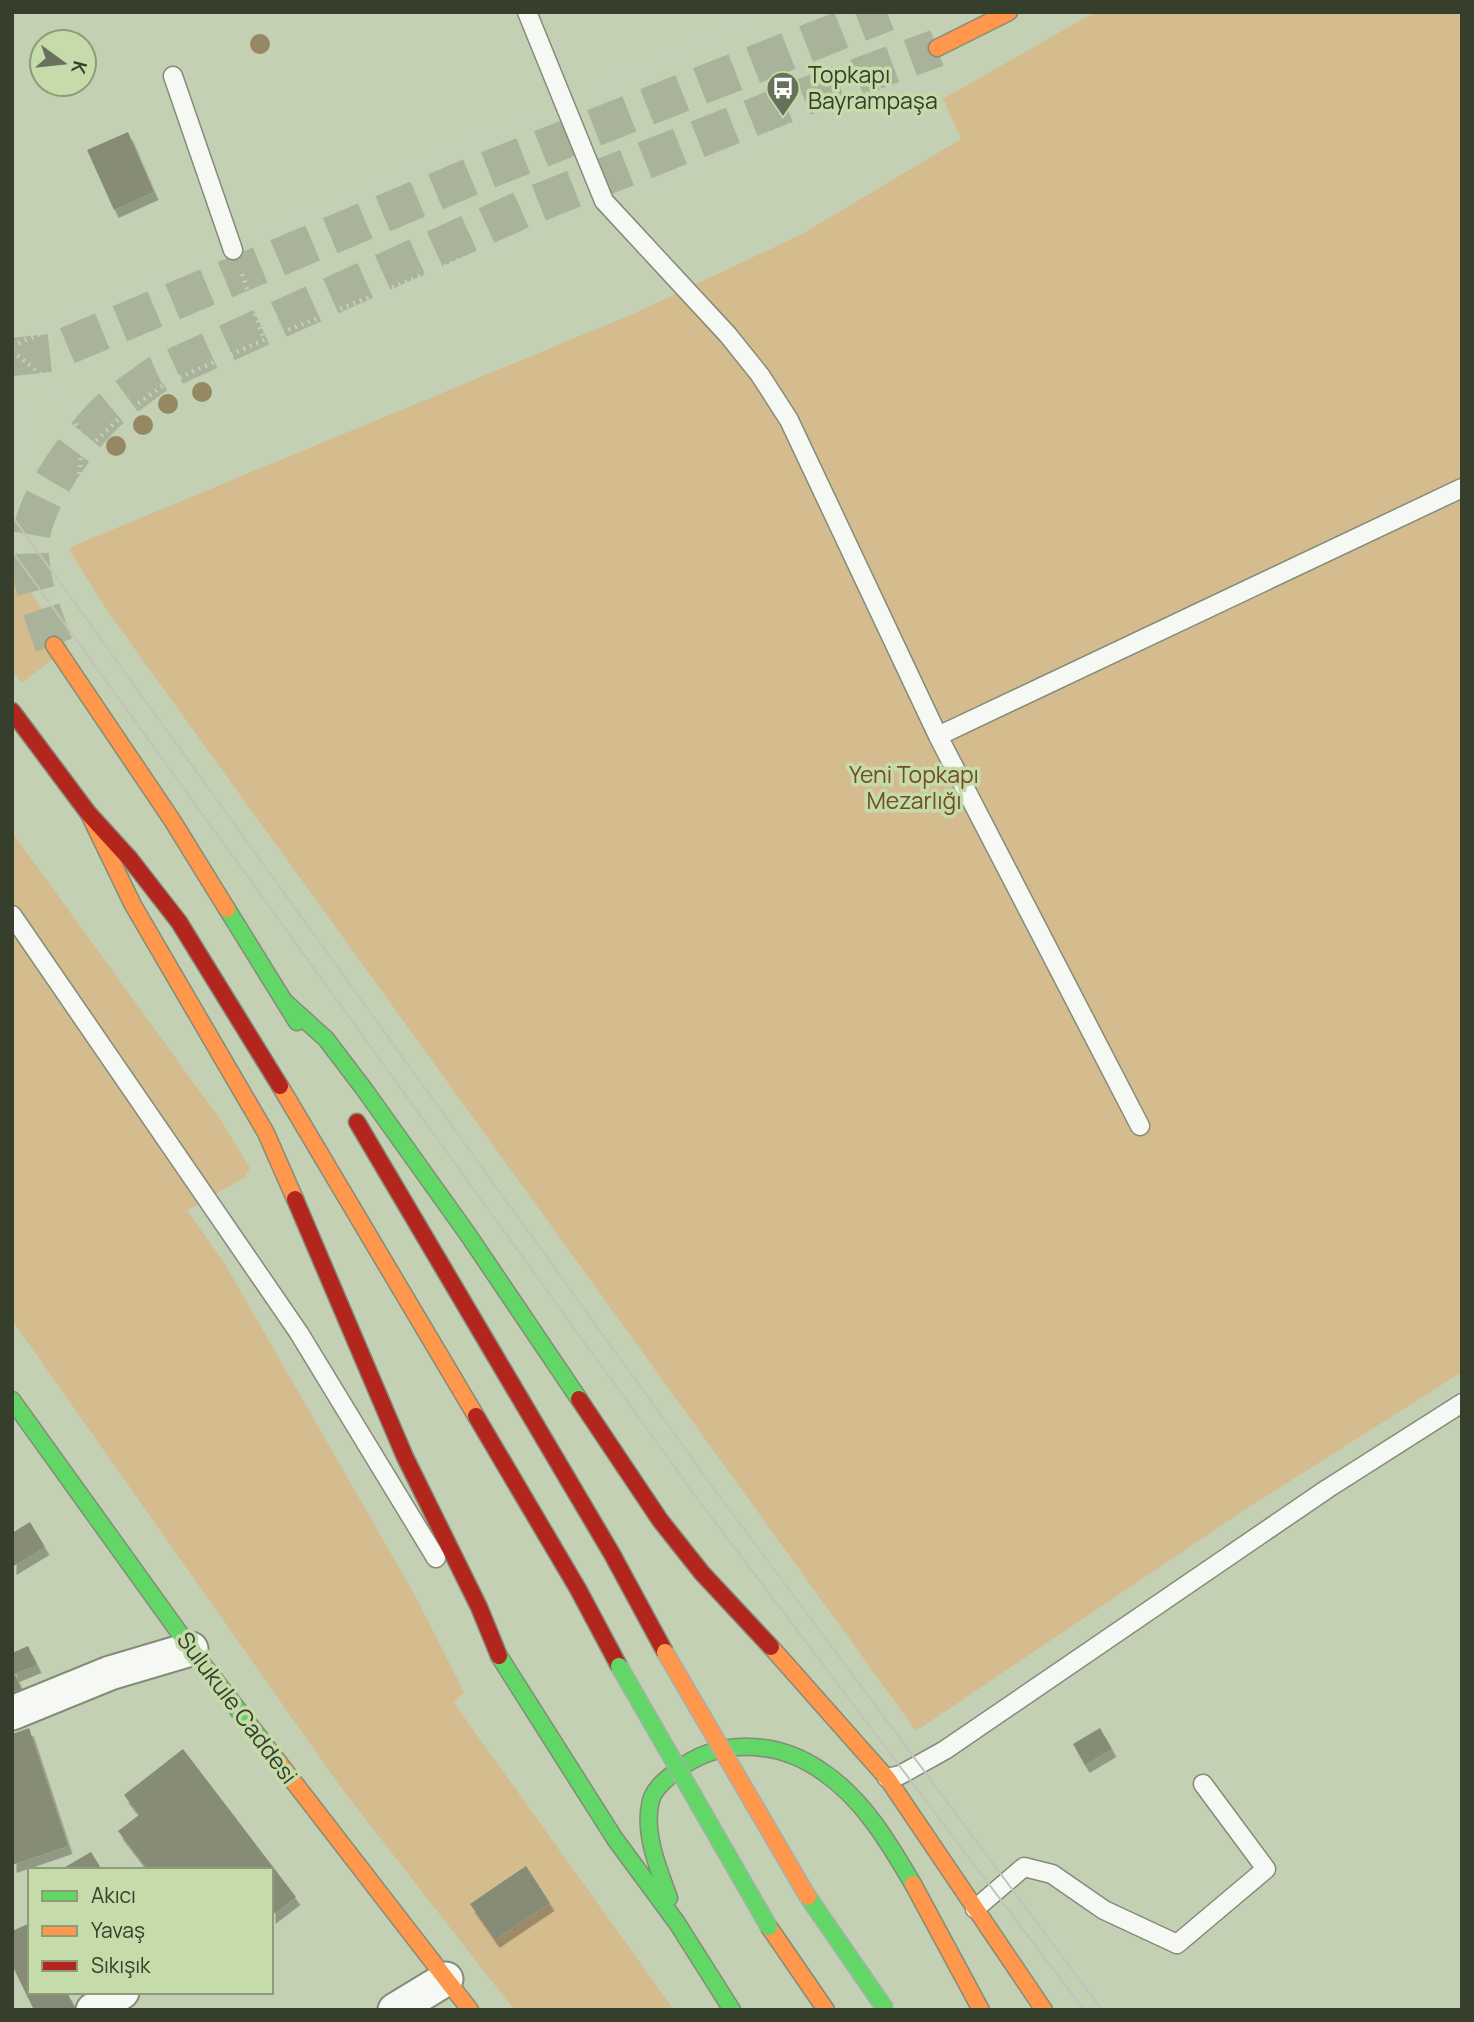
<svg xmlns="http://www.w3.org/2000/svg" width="1474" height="2022" viewBox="0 0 1474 2022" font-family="Manrope,sans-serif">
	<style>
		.green { fill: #d5bc8f }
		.building { fill: #878c76; filter: url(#shadow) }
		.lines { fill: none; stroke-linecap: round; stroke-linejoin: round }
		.primary-tunnel { stroke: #a8b399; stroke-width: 38; stroke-dasharray: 38 19; stroke-linecap: butt }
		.lane-casing { stroke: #848c78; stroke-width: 21 }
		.street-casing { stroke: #848c78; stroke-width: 37 }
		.fast-casing { stroke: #848c78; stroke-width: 19 }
		.slow-casing { stroke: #848c78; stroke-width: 19 }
		.jam-casing { stroke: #848c78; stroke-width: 19 }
		.path { stroke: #c8ccc3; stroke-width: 4.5; stroke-dasharray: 2 5; stroke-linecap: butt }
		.lane { stroke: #f6f8f4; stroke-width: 18 }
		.street { stroke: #f6f8f4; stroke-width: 33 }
		.fast { stroke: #63d668; stroke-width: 16 }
		.slow { stroke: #ff974d; stroke-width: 16 }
		.jam { stroke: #b3261e; stroke-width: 16 }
		.tram { stroke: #c1c3bc; stroke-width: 2 }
		.fast-bridge-casing { stroke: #a5b1a8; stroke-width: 19; stroke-linecap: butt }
		.slow-bridge-casing { stroke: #a5b1a8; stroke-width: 19; stroke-linecap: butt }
		.fast-bridge { stroke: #63d668; stroke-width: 16 }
		.slow-bridge { stroke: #ff974d; stroke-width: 16 }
		.tree { fill: #978864 }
		.labels { text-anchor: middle; stroke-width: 7; stroke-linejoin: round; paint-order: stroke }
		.poi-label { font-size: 23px; fill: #363f2b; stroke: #c5dba9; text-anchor: start }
		.park-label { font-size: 23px; fill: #724d23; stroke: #c5dba9 }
		.street-label { font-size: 23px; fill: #363f2b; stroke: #c5dba9 }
	</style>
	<defs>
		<filter id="shadow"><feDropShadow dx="4.5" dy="8" stdDeviation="0" flood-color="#0004"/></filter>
	</defs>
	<rect width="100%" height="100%" fill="#c4d0b4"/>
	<!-- green -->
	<path class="green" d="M1095,12h367v1360l-216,137 -330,222 -808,-1119 -40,-64 567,-235 167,-79 159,-95 -18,-40z
		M12,565l56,82 -46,36 -10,-12z
		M12,832l210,290 28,46 -6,10 -57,32 38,54 192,335 47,93 -10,11 220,307h-160l-172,-221 -330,-469z"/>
	<!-- building -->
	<path class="building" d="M128,132l26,60 -40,18 -27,-60z
		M30,1522l15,25 -33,20v-34z
		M28,1646l9,19 -22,9 6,15 -9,4v-40z
		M29,1728l39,118 -56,19v-131z
		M1100,1728l12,21 -27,16 -12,-21z
		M183,1749l113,148 -25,19v-46h-123l-30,-39 21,-16 -15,-20z
		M91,1852l11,18h-42z
		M526,1866l24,37 -55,37 -25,-36z
		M30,1923v69h37l9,18h-42l-22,-45v-34z"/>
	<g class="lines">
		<!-- primary-tunnel -->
		<path class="primary-tunnel" d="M12,357l38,-4 430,-180 407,-161
			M54,645c-11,-31 -25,-64 -24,-98 0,-42 46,-104 75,-133 15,-14 34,-26 51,-39l367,-166 281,-112 133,-49"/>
		<defs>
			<path id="lane" d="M527,12l77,189 124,134 32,40 29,45 149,316 202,390
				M173,76l60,174
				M938,736l524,-248
				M12,915l287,418 137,225
				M887,1778l13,-3 45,-25 382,-261 135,-86
				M975,1909l49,-42 28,7 52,36 73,34 89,-75 -63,-85"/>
			<path id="street" d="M12,1713l98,-40 81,-24
				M93,2010l29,-18
				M395,2010l51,-31"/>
			<path id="fast" d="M227,909l70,113
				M284,1001l42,38 38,50 105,147 110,163
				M12,1400l179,249 75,97
				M499,1656l116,183 62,84 55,87
				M669,1898c-10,-28 -25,-63 -19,-93 2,-15 14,-24 25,-33 43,-35 103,-32 148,0 40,27 66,71 90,112"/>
			<path id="slow" d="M937,48l72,-36
				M54,645l118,175 55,89
				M89,814l44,91 133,228 29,66
				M280,1086l196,330
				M771,1647l116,131 157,232
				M266,1746l204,264
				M913,1884l68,126
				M769,1927l57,83"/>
			<path id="jam" d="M12,711l77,103 41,45 49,63 101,164
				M357,1122l255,432 53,98
				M295,1199l110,258 74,150 20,49
				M579,1399l81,121 42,53 69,74
				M476,1416l102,173 41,77"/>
		</defs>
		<!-- lane casing -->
		<use href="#lane" class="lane-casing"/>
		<!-- street casing -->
		<use href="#street" class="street-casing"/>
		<!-- fast casing -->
		<use href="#fast" class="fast-casing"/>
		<!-- slow casing -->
		<use href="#slow" class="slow-casing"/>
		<!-- jam casing -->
		<use href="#jam" class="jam-casing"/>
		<!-- path -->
		<path class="path" d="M1043,28l29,-16
			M588,93l174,-81
			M633,189l254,-104 43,6 8,-4
			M259,239l280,-124
			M242,274l22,66
			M12,346l197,-85
			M12,351c35,27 69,56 69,103 0,31 -15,60 -12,91 2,24 10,46 17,68
			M12,404c24,14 23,43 0,57
			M81,455l43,-41 41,-30 99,-44 315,-129"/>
		<!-- lane -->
		<use href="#lane" class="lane"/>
		<!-- street -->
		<use href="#street" class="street"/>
		<!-- fast -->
		<use href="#fast" class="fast"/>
		<!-- slow -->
		<use href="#slow" class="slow"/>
		<!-- jam -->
		<use href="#jam" class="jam"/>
		<!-- tram -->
		<path class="tram" d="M12,516l700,970 390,524
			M12,551l685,947 387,512"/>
		<defs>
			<path id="fast-bridge" d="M619,1666l150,261
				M808,1897l78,113"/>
			<path id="slow-bridge" d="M665,1652l143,245"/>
		</defs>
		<!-- fast-bridge casing -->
		<use href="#fast-bridge" class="fast-bridge-casing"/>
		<!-- slow-bridge casing -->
		<use href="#slow-bridge" class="slow-bridge-casing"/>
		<!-- fast-bridge -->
		<use href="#fast-bridge" class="fast-bridge"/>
		<!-- slow-bridge -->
		<use href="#slow-bridge" class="slow-bridge"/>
	</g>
	<!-- trees -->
	<g class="tree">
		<circle cx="260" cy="44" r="10"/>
		<circle cx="202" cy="392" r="10"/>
		<circle cx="168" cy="404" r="10"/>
		<circle cx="143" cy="425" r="10"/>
		<circle cx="116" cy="446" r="10"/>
	</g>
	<!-- icons -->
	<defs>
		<symbol id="bus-pin" viewBox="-11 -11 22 30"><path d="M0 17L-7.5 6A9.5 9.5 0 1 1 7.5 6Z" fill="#68725b" stroke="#c5dba9"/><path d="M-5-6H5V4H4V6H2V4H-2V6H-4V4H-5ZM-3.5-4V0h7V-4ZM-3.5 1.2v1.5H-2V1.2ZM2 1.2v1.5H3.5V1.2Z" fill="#fff"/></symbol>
	</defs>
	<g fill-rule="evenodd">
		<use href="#bus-pin" x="764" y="69" width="38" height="52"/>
	</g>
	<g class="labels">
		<!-- poi labels -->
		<g class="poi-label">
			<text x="808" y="83">Topkapı<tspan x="808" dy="26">Bayrampaşa</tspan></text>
		</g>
		<!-- park labels -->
		<g class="park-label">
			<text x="914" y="783">Yeni Topkapı<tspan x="914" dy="26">Mezarlığı</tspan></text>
		</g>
		<!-- street labels -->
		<g class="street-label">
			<text transform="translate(237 1708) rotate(53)" y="8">Sulukule Caddesi</text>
		</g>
	</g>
	<!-- border -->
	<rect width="1474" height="2022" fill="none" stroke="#363f2b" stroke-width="28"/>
	<!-- legend -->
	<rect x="28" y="1868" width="245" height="126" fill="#c5dba9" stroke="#8c9d77" stroke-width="2"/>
	<rect x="42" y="1891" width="35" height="10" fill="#63d668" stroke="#8c9d77" stroke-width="2"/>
	<text x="91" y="1903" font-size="21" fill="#363f2b">Akıcı</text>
	<rect x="42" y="1926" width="35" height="10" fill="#ff974d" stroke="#8c9d77" stroke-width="2"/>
	<text x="91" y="1938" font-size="21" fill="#363f2b">Yavaş</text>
	<rect x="42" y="1961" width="35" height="10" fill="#b3261e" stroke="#8c9d77" stroke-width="2"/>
	<text x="91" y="1973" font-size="21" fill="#363f2b">Sıkışık</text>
	<!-- north arrow -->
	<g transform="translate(63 63) rotate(105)"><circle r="33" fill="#c5dba9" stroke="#8c9d77" stroke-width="2"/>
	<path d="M0-5L12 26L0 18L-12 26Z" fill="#68725b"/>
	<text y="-10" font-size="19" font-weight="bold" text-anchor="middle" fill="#363f2b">K</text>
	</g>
</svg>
